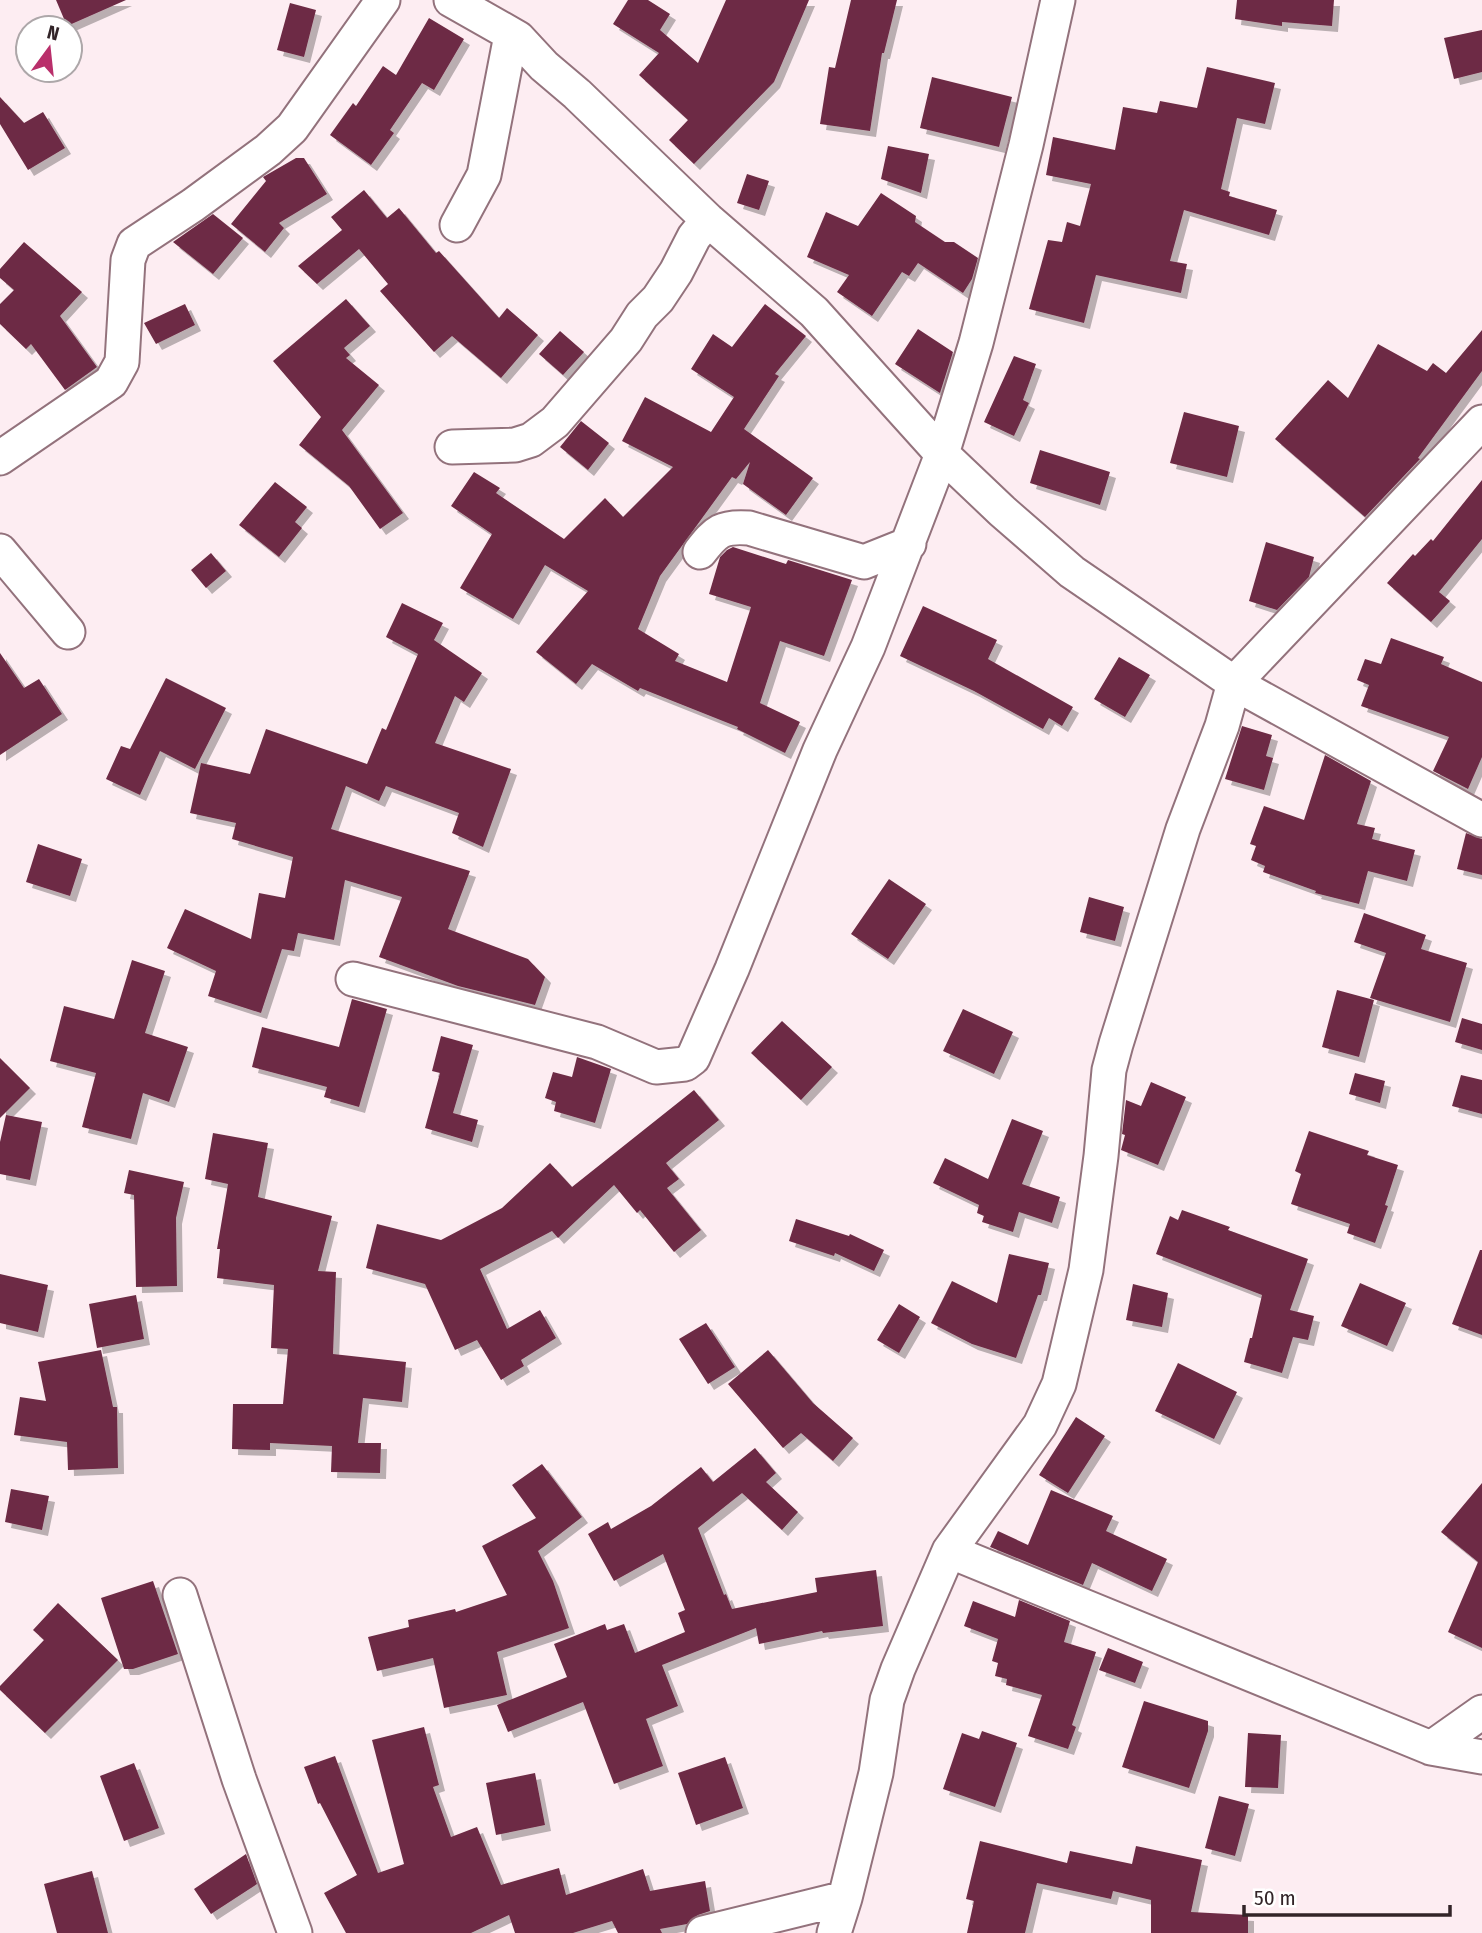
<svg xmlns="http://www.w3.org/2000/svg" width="1482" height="1933" viewBox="0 0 1482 1933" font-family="'Fira Sans Condensed',sans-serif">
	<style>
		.building { fill: #6d2b44; filter: url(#shadow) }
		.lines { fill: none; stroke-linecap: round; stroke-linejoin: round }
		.street-casing { stroke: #93727c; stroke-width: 37 }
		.street { stroke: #fff; stroke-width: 33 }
	</style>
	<defs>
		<filter id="shadow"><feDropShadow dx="6" dy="6" stdDeviation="0" flood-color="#0004"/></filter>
	</defs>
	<rect width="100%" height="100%" fill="#fdedf2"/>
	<!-- building -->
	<path class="building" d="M56,0h70l-59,26z
		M628,0h20l22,14 -10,16 38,33 28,-63h83l-35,82 -80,82 -25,-24 19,-20 -49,-45 20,-22 -46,-29z
		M851,0h46l-13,53h-2l-12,78 -50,-7 9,-57 6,1z
		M1237,0h97l-2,26 -50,-4v4l-47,-7z
		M290,3l26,7 -12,47 -27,-7z
		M429,18l35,21 -30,51 -12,-7 -32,47 4,3 -23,32 -41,-30 23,-32 3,3 27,-40 13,9z
		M1482,30v42l-28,7 -10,-41z
		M1207,67l68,16 -10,41 -28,-6 -16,71 9,3 -1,4 48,14 -8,25 -85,-25 -14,51 17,3 -6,29 -85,-18 -12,48 -55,-14 19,-69 14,2 5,-20 13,4 11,-42 -45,-9 7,-38 62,13 8,-43 34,6 3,-12 37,7z
		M932,77l80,20 -13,50 -79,-19z
		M0,97l24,26 19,-11 22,36 -37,22 -28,-46z
		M888,146l41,8 -8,39 -40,-14z
		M296,158h8l23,36 -48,29 5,5 -19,24 -34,-28 35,-43 -3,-4z
		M747,174l22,7 -10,29 -22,-7z
		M364,190l23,28 12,-10 37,45 3,-2 60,67 8,-10 31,27 -37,43 -49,-42 -18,16 -54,-61 8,-7 -29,-35 -42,35 -19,-18 44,-36 -11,-13z
		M881,193l35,23 -1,6 30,20h9l24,16 -6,21 -9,14 -45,-30 -9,13 -7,-4 -30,44 -35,-24 12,-17 -42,-18 19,-45 32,14z
		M213,214l30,24 -30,36 -40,-32z
		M24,242l58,50 -22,24 37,51 -32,23 -34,-46 -5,5 -26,-25v-20l14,-14 -14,-12v-9z
		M346,299l24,27 -26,22 6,7 -4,3 33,27 -37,45 61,83 -23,16 -31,-43 -50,-41 22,-28 -48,-56z
		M185,304l10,21 -39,19 -12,-21z
		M765,304l41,32 -31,38 4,2 -35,53 69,49 -27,37 -43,-31 7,-22 -14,17 -4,-2 -72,99 -22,53 41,25 -4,7 52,21 24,-75 -42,-13 11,-37 7,-7 6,-3 53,17 2,-4 64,20 -28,76 -44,-15 -20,62 40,19 -15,31 -48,-24 1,-2 -98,-39 -2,3 -46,-27 -16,20 -40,-32 52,-61 -43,-26 -32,54 -53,-31 32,-54 -41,-28 23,-34 26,16 -4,5 68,46 41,-41 18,19 50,-50 -51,-26 23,-44 66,35 23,-35 -43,-28 22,-35 19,13z
		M918,329l35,23 -13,41 -45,-29z
		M1482,330v41l-64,87 2,1 -55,58 -90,-78 53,-59 20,18 30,-54 49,27 6,-8 13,10z
		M560,331l24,21 -21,23 -24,-21z
		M1014,356l22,8 -13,36 6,3 -15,33 -30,-14z
		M1184,412l55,14 -12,51 -57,-14z
		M581,421l28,22 -21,27 -28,-23z
		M1040,450l70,22 -10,33 -70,-22z
		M1482,480v59l-43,53 11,9 -19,21 -44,-39 26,-29 2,2 16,-17 2,2z
		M275,482l32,25 -12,15 7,6 -23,29 -40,-32z
		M1266,542l48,15 -5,20 -32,33 -28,-9z
		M211,553l15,18 -20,17 -15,-18z
		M402,603l41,20 -9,17 48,33 -18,29 -9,-6 -20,47 76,26 -28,78 -31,-14 7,-20 -73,-27 -7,15 -33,-15 -15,43 139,42 -22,58 80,30 17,18 -10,28 -77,-19 -79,-29 23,-60 -57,-17 -11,60 -36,-7 -4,18 -12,-2 -21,64 -53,-17 8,-25 -49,-23 18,-39 66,30 8,-46 26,5 8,-41 -61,-18 4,-16 -46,-10 11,-50 49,11 16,-45 101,35 15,-36 4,2 32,-76 -32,-17z
		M923,606l74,34 -9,19 85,48 -11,19 -13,-8 -6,11 -69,-38 -74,-35z
		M1391,638l53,19 -3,7 41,18v75l-14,32 -35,-18 16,-34 -88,-31 8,-21 -12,-5 8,-21 16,5z
		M0,653l24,35 15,-9 23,35 -62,41z
		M1119,657l31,18 -25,42 -31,-18z
		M166,678l60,30 -31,61 -35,-18 -20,44 -34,-16 15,-33 9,3z
		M1242,726l30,9 -6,21 7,2 -9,32 -39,-11z
		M1325,755l46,26 -14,43 18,4 -3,11 43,11 -8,31 -39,-10 -9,33 -44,-11 1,-2 -53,-19 2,-6 -14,-6 5,-14 -6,-2 14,-38 40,14z
		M1466,833l16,6v36l-25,-6z
		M38,844l44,15 -12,37 -44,-14z
		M889,879l37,25 -38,55 -37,-25z
		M1089,897l35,10 -9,34 -35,-9z
		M1364,913l62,22 -5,14 46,14 -17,59 -80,-24 16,-45 -32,-11z
		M132,960l33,11 -20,62 43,14 -19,55 -26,-9 -12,46 -49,-12 14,-54 -46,-12 14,-55 50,13z
		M1337,990l37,10 -15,57 -37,-10z
		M352,999l35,10 -28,98 -35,-10 3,-10 -75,-20 10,-40 77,20z
		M963,1009l50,23 -19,42 -51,-23z
		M1462,1018l20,6v26l-27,-8z
		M782,1021l50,46 -31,33 -50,-47z
		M441,1036l32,9 -20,68 25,7 -6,22 -47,-14 15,-55 -8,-2z
		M577,1057l34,12 -16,54 -41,-12 2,-9 -11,-4 8,-26 19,5z
		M0,1058l30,30 -30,30z
		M1355,1073l30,8 -5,22 -31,-9z
		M1461,1075l21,5v34l-30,-8z
		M1151,1082l35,15 -28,68 -37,-15 4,-15 -3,-1 4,-34 15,6z
		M694,1090l25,30 -53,43 13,16 -12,9 34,42 -27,22 -34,-42 -3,3 -23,-28 -56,53 -6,-7 -72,38 27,60 33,-19 16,28 -35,22 3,6 -23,14 -24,-40 -22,10 -30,-66 -59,-16 11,-44 64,16 61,-32 48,-45 22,24z
		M6,1115l36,7 -12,58 -30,-6v-32z
		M1012,1119l31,12 -21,53 38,13 -8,26 -33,-11 -6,20 -31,-10 2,-6 -7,-3 2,-8 -46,-22 12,-25 43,21z
		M1309,1131l60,20 -2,4 31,10 -13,40 3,1 -13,37 -28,-10 3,-9 -59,-20 10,-30 -6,-3z
		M213,1133l55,10 -10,54 74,19 -14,55 18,1 -3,82 73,8 -4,40 -39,-4 -5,45h23l-1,30 -49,-1 1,-26 -62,-3v7l-38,-1 1,-45h50l5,-55 -17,-1 3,-63 -57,-7 3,-29h-3l11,-65 -23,-5z
		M129,1170l55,12 -8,36 1,68 -41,1 -2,-92 -10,-2z
		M1182,1210l48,17 -2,3 80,29 -18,51 24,6 -6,24 -15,-3 -11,36 -38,-11 6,-24h2l10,-43 -106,-41 14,-38 8,4z
		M796,1219l53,17 1,-2 34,16 -10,21 -39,-18 -1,3 -45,-15z
		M1480,1250h2v85l-30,-11z
		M1009,1254l40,9 -8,32h-3l-22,63 -44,-14 -41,-21 21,-42 45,22z
		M0,1274l48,11 -10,47 -38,-9z
		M1360,1283l46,20 -19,43 -46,-20z
		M1133,1284l35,9 -6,34 -36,-7z
		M136,1295l8,44 -47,9 -8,-44z
		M899,1304l21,13 -21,36 -22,-13z
		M706,1323l29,44 -27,17 -29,-45z
		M101,1350l12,57h4l1,61 -50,2 -1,-28 -53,-7 6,-38 26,4 -8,-39z
		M768,1350l45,53 40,35 -20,23 -32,-28 -18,15 -55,-64z
		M1178,1363l59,29 -23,47 -59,-28z
		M1076,1417l29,19 -37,57 -29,-18z
		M755,1448l21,25 -10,9 32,30 -16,18 -40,-37 -44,35 26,67 2,-1 6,15 85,-17 -2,-14 61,-8 7,56 -60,7 -1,-2 -63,13 -3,-16 -94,37 16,41 -32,13 17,47 -49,18 -31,-82 -75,30 -11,-27 70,-28 -13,-33 51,-20 2,6 17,-6 11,29 50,-21 -7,-19 7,-3 -22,-56 -49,27 -26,-47 20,-12 3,7 40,-23 50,-39 12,15z
		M542,1464l40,53 -44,34 15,30 16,47 -72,24 10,43 -63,13 -11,-50 -56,13 -9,-34 41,-10 -1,-7 47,-11 1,3 51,-17 -25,-49 54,-28 -24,-33z
		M1482,1483v165l-34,-16 30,-70 -37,-30z
		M11,1489l38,7 -7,34 -37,-8z
		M1051,1490l62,26 -7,15 61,28 -15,32 -60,-28 -9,22 -93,-38 8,-16 30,14z
		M153,1581l25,73 -45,15h-9l-23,-71z
		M1019,1600l51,21 -6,21 32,10 -24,73 4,2 -8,22 -40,-13 14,-41 -36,-10 1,-6 -12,-3 3,-13 -6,-2 6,-22 -34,-13 9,-25 42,16z
		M58,1603l60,57 -73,73 -45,-43v-4l44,-46 -11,-10z
		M1108,1648l35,14 -8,21 -36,-13z
		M1144,1701l64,20v10l-19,57 -67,-21z
		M424,1727l15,58 -6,2 18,50 26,-10 24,58 58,-17 7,27 77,-26 7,22 55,-10 5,30 -12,4 -11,9 -27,5 2,4h-44l-6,-12 -39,12h-58l-6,-18 -38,18h-125l-22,-40 33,-18 -37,-72 -2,1 -14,-37 31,-11 43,117 26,-9 -32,-124z
		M982,1731l35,12 -22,64 -52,-18 19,-56 17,6z
		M1248,1733l33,2 -3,53 -33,-1z
		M725,1757l18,51 -47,17 -18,-52z
		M134,1763l25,65 -35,13 -24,-65z
		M535,1773l10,52 -49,10 -10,-52z
		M1219,1796l30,8 -14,52 -30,-8z
		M980,1841l87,22 3,-12 62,13 4,-18 66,14 -11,52 57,3v18h-97v-33l-38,-9 -2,8 -74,-16 -12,50h-58l7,-32 -8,-2z
		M246,1854l11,30 -46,30 -17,-25z
		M92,1871l16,62h-51l-13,-49z"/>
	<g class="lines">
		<defs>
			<path id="street" d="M451,0l67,38 26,28 33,28 131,126 106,92 128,142 60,57 70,61 162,111 248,137
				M457,225l27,-50 27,-140
				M452,447l63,-2 16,-5 24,-18 71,-82 16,-25 16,-16 18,-27 18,-35 14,-17
				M0,458l111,-76 11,-20 6,-102 6,-16 59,-39 75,-55 24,-22 91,-128
				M0,551l68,81
				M700,552c16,-21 22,-26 49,-24l115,34 45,-18
				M353,979l244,63 59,25 29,-3 8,-6 39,-89 88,-219 48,-103 74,-193 34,-111 50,-198 32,-145
				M949,1551l482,197 51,9
				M180,1595l59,184 56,154
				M1431,1748l51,-36
				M703,1933l142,-35 31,-125 11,-73 11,-31 51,-118 91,-126 19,-41 27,-114 15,-114 8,-86 7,-26 67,-215 39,-103 12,-43 248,-261
				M834,1933l11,-35"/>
		</defs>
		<!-- street casing -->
		<use href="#street" class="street-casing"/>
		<!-- street -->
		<use href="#street" class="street"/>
	</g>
	<!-- north arrow -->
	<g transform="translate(49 49) rotate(15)"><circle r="33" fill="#ffffff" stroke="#ada7a9" stroke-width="2"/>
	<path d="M0-5L12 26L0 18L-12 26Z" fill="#b92f6b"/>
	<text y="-10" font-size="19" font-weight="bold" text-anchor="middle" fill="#322428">N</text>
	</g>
	<!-- scale -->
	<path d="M1244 1905v10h206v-10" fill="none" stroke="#322428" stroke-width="3.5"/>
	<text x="1254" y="1905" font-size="21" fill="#322428" stroke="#ffffff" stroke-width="5" paint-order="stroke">50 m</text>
</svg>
